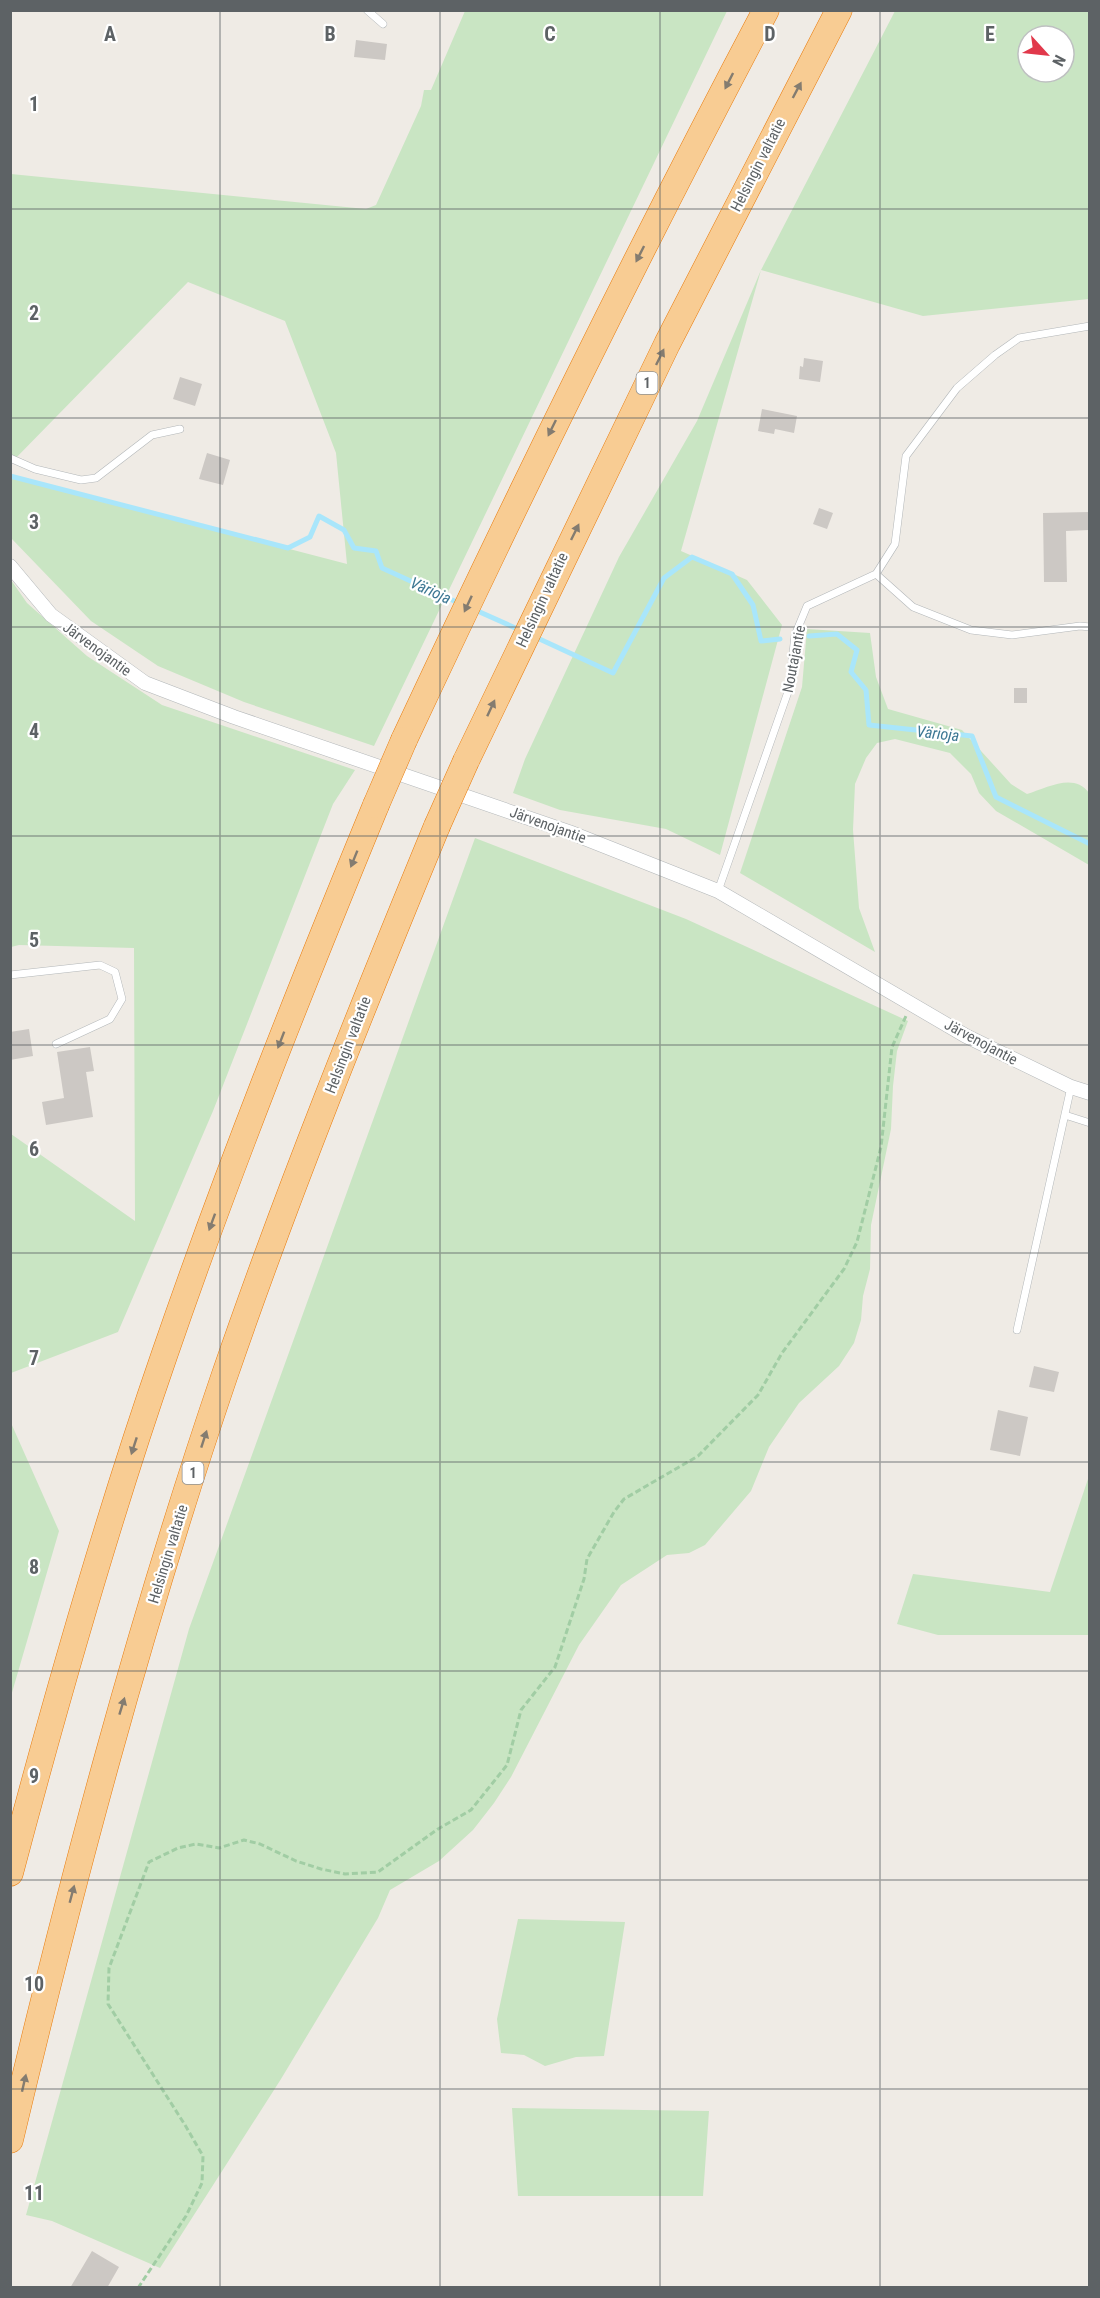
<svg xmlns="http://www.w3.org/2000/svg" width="1100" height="2298" viewBox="0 0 1100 2298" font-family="'Roboto Condensed',sans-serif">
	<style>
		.green { fill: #c9e5c3; fill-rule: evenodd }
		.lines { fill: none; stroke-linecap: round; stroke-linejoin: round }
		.stream { stroke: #a9e6fb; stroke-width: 5 }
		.building { fill: #ccc8c4 }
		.lane-casing { stroke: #b3b7b9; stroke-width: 8 }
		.street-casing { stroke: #b3b7b9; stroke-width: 15 }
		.highway-casing { stroke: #e97b0b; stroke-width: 27 }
		.path { stroke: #a1cda4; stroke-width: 3; stroke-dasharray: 6 3; stroke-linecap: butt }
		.lane { stroke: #fff; stroke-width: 7 }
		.street { stroke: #fff; stroke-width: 14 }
		.highway { stroke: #f8cc93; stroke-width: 26 }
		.highway-bridge-casing { stroke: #e97b0b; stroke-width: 27; stroke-linecap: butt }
		.highway-bridge { stroke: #f8cc93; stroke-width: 26 }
		.oneway { fill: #847c70 }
		.grid { fill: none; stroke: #5d6265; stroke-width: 1.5; stroke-opacity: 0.55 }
		.labels { text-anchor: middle; stroke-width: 4.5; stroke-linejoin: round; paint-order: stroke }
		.shield { fill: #fff; stroke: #8e9193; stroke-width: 1.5 }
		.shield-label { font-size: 14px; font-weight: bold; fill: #5d6265 }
		.street-label { font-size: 15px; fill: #5d6265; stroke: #fff }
		.water-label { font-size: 16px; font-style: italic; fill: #3d7793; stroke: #fff }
		.grid-label { font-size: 20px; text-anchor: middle; font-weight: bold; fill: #5d6265; stroke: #fff; stroke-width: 4.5; stroke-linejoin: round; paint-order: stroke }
	</style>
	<rect width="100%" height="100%" fill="#efebe5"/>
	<!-- green -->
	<path class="green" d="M465,11h262l-353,735 -130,-44 -86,-36 -67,-45 -80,-83v-62l336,88 -11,-111 -51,-132 -97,-39 -177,181v-289l355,35 10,-4 45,-99 3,-16h7z
		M895,11h194v288l-166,17 -162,-46 -80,281 66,29 35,45 -62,230 -54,-26 -106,-19 -47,-17 12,-34 94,-202 78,-136 64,-151zM1028,36h36v36h-36z
		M11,580l16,23 60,53 75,49 193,65 -22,34 -120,307 -95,221 -107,41v-239l124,87 -1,-273 -115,-3 -8,2z
		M807,629l63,4 6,44 12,32 74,21 49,54 16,10c20,-6 47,-22 62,-1v72l-93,-54 -17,-18 -8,-19 -21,-21 -55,-14 -18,4 -11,15 -11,26 -2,46 6,78 16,44 -135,-79 62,-186z
		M475,838l211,81 222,102 -11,30 -4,35 -2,43 -20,96 -1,44 -7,27 -2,24 -7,23 -15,23 -40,37 -30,44 -18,44 -46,54 -16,8 -22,2 -46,30 -42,60 -68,132 -17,26 -21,27 -34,31 -49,29 -12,28 -97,161 -121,189 -108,-47 -26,-6 163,-586z
		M11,1423l48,108 -48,165z
		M1089,1476v159h-151l-41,-11 16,-50 137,18z
		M518,1919l107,3 -21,134 -28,1 -31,9 -21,-11 -23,-2 -4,-34z
		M512,2108l197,3 -6,85h-185z"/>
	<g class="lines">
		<!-- stream -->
		<path class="stream" d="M10,476l278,72 22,-11 9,-21 25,14 10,18 22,3 6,17 79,36
			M473,609l49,22
			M533,636l80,37 51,-95 28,-21 40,17 21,31 8,36 19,-2
			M809,636l28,-2 20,16 -6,22 15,18 3,35 103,11 24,61 94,47"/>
	</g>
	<!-- building -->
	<path class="building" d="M356,40l31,4 -2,16 -31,-3z
		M804,358l19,3 -3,21 -21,-3 1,-13 3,1z
		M180,377l22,7 -7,22 -22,-7z
		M762,409l35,7 -3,17 -19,-4 -1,5 -16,-3z
		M207,453l23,7 -7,25 -24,-6z
		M819,508l14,5 -6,16 -14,-5z
		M1089,512v18l-23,1 1,51h-23l-1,-69z
		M1014,688h13v15h-13z
		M29,1029l4,27 -23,4v-28z
		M90,1047l4,24 -8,1 7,45 -47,8 -4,-23 22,-4 -7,-46z
		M1034,1366l25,6 -5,20 -25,-5z
		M998,1410l30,7 -8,39 -30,-6z
		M92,2251l27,16 -12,21h-37z"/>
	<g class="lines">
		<defs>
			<path id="lane" d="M367,10l16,14
				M10,458l25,11 46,11 15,-2 56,-43 28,-6
				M876,574l19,-30 11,-88 51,-68 38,-33 24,-17 71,-12
				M876,574l37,33 58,23 41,5 68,-9 10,1
				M718,891l71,-202 6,-54 12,-29 69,-32
				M10,975l90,-10 15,7 7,27 -12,20 -54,25
				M1065,1115l25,8
				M1017,1330l54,-243"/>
			<path id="street" d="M10,566l41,49 94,68 89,34 335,115 149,59 248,145 105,51 19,6"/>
			<path id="highway" d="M404,740c115,-246 235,-490 362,-730
				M466,761l201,-417 172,-334
				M10,1873c46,-174 95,-347 154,-517 64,-186 137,-369 212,-551
				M10,2140c61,-257 129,-513 214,-763 64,-186 138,-369 213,-551"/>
		</defs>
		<!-- lane casing -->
		<use href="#lane" class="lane-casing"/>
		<!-- street casing -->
		<use href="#street" class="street-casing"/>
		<!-- highway casing -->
		<use href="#highway" class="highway-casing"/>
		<!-- path -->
		<path class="path" d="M138,2288l48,-72 16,-33 1,-27 -18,-31 -77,-121 1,-36 40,-106 29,-14 18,-4 23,4 25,-8 16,4 36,17 25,8 24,5 33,-2 60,-43 33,-19 36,-45 14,-55 34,-43 29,-88 3,-20 27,-47 10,-13 74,-43 60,-61 24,-42 62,-84 13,-27 24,-95 11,-100 14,-31"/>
		<!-- lane -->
		<use href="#lane" class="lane"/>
		<!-- street -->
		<use href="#street" class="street"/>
		<!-- highway -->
		<use href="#highway" class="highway"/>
		<defs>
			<path id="highway-bridge" d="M376,805l28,-65
				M437,826l29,-65"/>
		</defs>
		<!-- highway-bridge casing -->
		<use href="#highway-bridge" class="highway-bridge-casing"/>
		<!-- highway-bridge -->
		<use href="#highway-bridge" class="highway-bridge"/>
	</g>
	<!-- one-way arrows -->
	<defs><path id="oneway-solid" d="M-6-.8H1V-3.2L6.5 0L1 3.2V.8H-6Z" transform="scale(1.5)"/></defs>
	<g class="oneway">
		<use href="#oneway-solid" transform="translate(729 81) rotate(117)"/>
		<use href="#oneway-solid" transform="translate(797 90) rotate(-62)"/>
		<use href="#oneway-solid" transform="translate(640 254) rotate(117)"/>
		<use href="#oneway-solid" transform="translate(660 357) rotate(-64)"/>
		<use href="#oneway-solid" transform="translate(552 428) rotate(116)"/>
		<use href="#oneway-solid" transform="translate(575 532) rotate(-64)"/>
		<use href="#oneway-solid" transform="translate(468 604) rotate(115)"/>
		<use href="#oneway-solid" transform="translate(491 708) rotate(-65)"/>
		<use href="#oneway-solid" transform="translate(354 859) rotate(112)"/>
		<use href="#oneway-solid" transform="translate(281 1040) rotate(111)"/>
		<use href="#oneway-solid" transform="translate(212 1222) rotate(110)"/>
		<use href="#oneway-solid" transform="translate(204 1439) rotate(-72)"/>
		<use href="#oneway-solid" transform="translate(134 1446) rotate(108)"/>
		<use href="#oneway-solid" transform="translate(122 1706) rotate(-73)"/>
		<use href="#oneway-solid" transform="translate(72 1894) rotate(-75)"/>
		<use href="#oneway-solid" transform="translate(24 2083) rotate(-77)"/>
	</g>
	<!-- grid -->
	<path class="grid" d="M220,10v2278M440,10v2278M660,10v2278M880,10v2278M10,209h1080M10,418h1080M10,627h1080M10,836h1080M10,1045h1080M10,1253h1080M10,1462h1080M10,1671h1080M10,1880h1080M10,2089h1080"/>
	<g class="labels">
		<!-- shield labels -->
		<g class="shield">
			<rect x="636.5" y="372" width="21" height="22" rx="4.5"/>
			<rect x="182.5" y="1462" width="21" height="22" rx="4.5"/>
		</g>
		<g class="shield-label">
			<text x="647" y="388">1</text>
			<text x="193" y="1478">1</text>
		</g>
		<!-- street labels -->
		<g class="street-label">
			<text transform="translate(758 165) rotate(-63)" y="5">Helsingin valtatie</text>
			<text transform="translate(542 600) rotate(-65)" y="5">Helsingin valtatie</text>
			<text transform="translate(97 649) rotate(36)" y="5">Järvenojantie</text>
			<text transform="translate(794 659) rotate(-79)" y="5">Noutajantie</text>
			<text transform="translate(548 825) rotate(20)" y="5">Järvenojantie</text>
			<text transform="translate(981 1042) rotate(28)" y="5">Järvenojantie</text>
			<text transform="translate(348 1045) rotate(-69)" y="5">Helsingin valtatie</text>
			<text transform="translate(168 1554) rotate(-73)" y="5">Helsingin valtatie</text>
		</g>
		<!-- water labels -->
		<g class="water-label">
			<text transform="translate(431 590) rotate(24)" y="6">Värioja</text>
			<text transform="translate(938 733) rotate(6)" y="6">Värioja</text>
		</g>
	</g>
	<g class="grid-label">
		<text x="110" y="41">A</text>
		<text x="330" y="41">B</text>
		<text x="550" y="41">C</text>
		<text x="770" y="41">D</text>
		<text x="990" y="41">E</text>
		<text x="34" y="111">1</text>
		<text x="34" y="320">2</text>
		<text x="34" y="529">3</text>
		<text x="34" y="738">4</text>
		<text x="34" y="947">5</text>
		<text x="34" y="1156">6</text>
		<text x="34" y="1365">7</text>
		<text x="34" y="1574">8</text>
		<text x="34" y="1783">9</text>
		<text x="34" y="1991">10</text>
		<text x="34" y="2200">11</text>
	</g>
	<!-- border -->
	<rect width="1100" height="2298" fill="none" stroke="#5d6265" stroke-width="24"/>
	<!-- north arrow -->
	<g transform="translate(1046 54) rotate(117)"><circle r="28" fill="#ffffff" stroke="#bec0c1" stroke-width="1.5"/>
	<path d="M0-4.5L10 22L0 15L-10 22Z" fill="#e1394b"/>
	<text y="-9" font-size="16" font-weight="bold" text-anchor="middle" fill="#5d6265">N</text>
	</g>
</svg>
